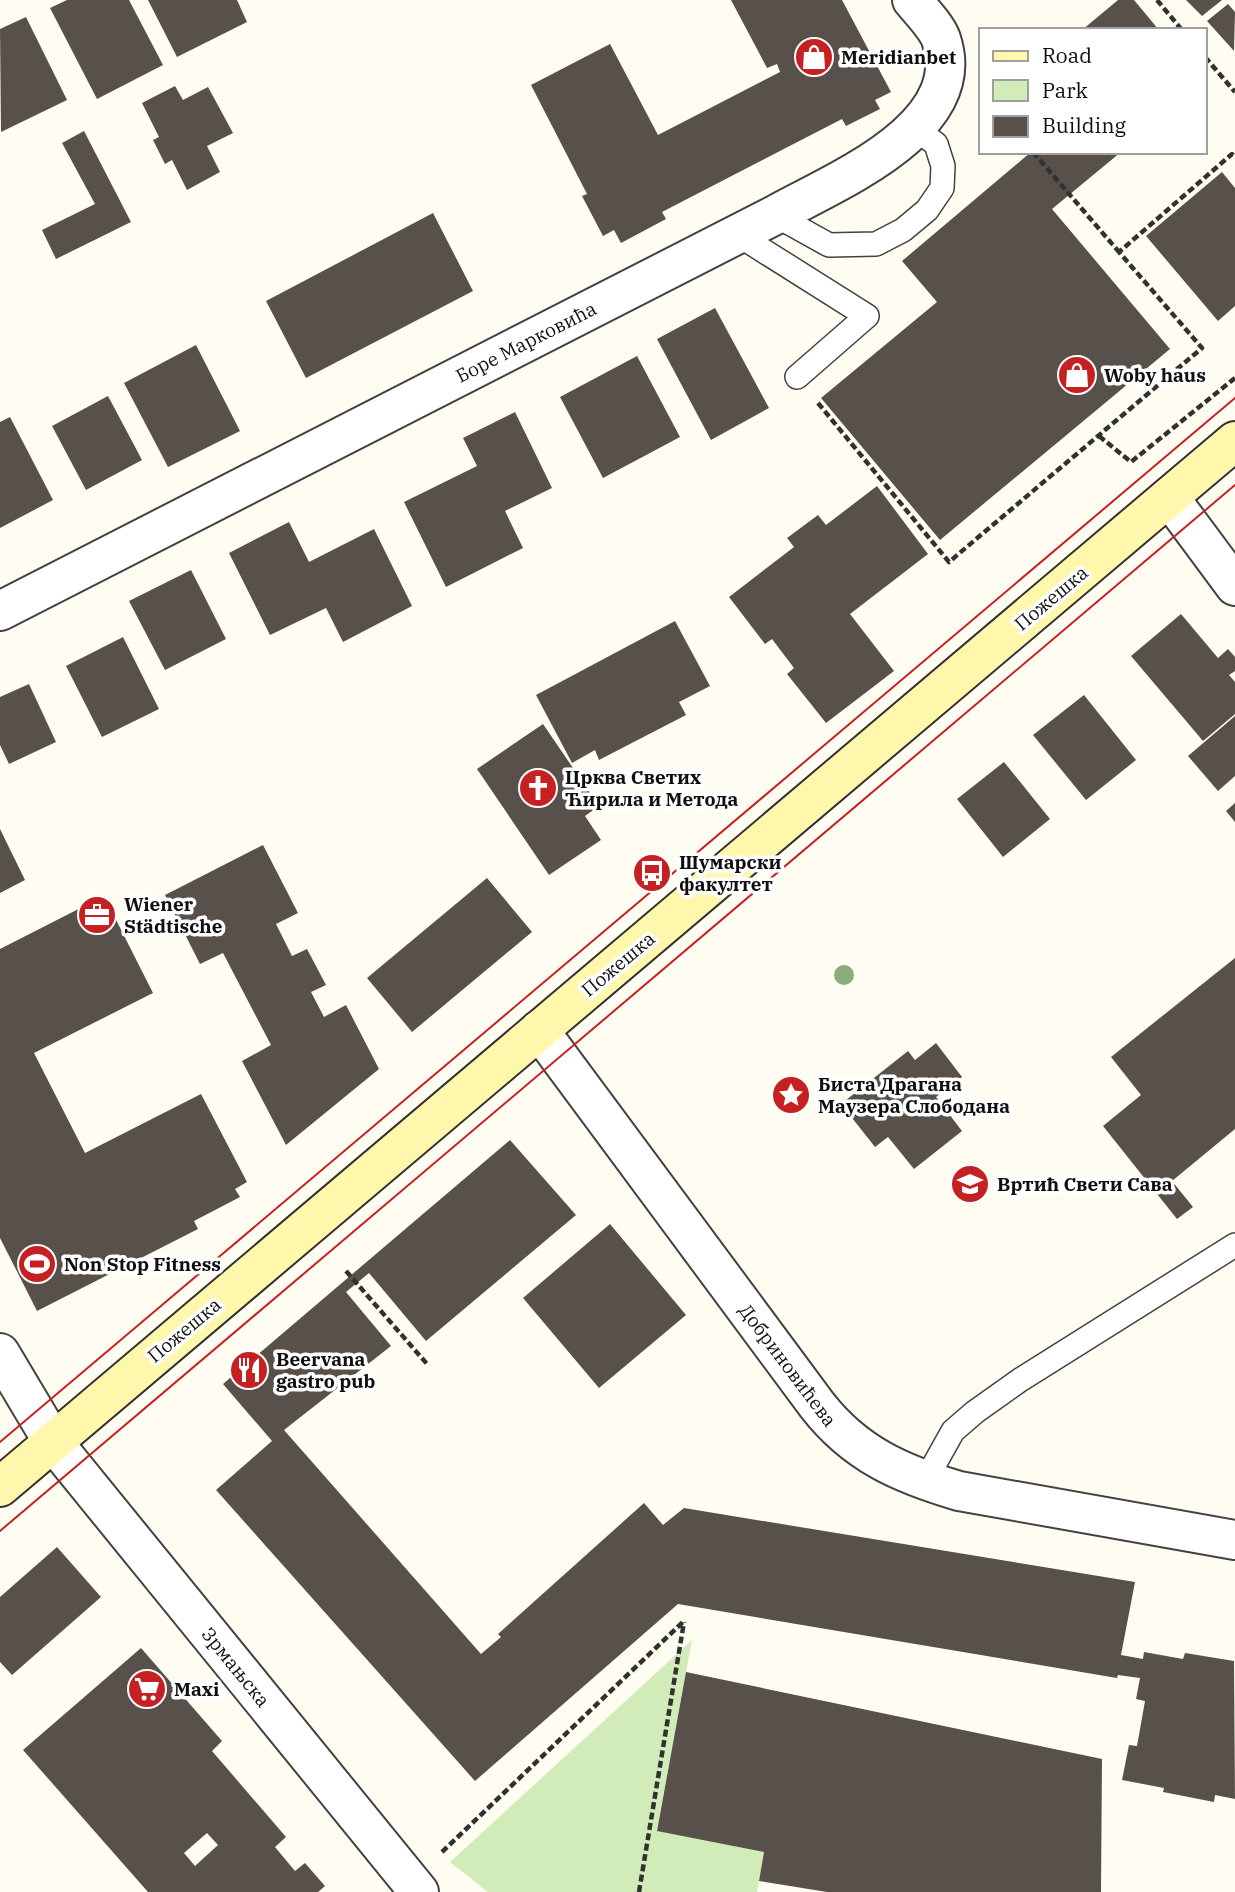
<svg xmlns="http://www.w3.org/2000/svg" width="1235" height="1892" viewBox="0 0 1235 1892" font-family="'IBM Plex Serif',serif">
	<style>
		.green { fill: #d1ecb8 }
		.building { fill: #58504b; fill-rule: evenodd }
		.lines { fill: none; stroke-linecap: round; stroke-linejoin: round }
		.service-casing { stroke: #424242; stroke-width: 26 }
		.minor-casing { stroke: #424242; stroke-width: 42 }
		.tertiary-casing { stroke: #424242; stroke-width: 42 }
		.secondary-casing { stroke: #313131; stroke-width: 42 }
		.path { stroke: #313131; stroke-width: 4.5; stroke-dasharray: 7 3.5; stroke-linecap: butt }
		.service { stroke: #fff; stroke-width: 23 }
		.minor { stroke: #fff; stroke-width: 38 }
		.tertiary { stroke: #fff; stroke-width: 38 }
		.secondary { stroke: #fff8ac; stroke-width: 38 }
		.tram { stroke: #c52123; stroke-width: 2 }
		.tree { fill: #8aac7c }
		.labels { text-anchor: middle; stroke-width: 7; stroke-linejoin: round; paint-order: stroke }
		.poi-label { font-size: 19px; font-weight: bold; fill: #0f0f0f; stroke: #fff; text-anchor: start }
		.street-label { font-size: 19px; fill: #0f0f0f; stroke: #fff }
	</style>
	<rect width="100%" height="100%" fill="#fffdf1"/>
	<!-- green -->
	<path class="green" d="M692,1640l-35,190 107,22 -7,40h-269l-38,-30z"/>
	<!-- building -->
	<path class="building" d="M67,0h62l34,65 -66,34 -47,-91z
		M148,0h89l10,22 -70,35z
		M731,0h111l49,92 -16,8 5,9 -34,17 -4,-7 -180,93 4,7 -45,24 -7,-13 -11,6 -21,-40 5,-2 -56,-109 79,-41 48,91 122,-63 -3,-8 -10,4z
		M1118,0h16l25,30h-77z
		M1186,0h36l-20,16z
		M1228,4l7,8 -1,39 -27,-30z
		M26,17l41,83 -66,32 -1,-103z
		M175,86l8,14 25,-13 25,46 -26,13 13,26 -33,18 -15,-30 -7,4 -12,-24 6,-3 -17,-34z
		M84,131l47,91 -75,37 -14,-29 53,-26 -33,-61z
		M1031,152h90l-69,57 118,140 -230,191 -119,-142 116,-96 -35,-41z
		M1222,172l13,16v118l-17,15 -72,-85z
		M433,213l40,78 -167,87 -40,-77z
		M715,308l54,100 -58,32 -54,-101z
		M196,345l44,86 -72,36 -44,-84z
		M637,356l43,81 -77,41 -43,-81z
		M108,396l34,64 -56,30 -34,-64z
		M515,412l37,76 -47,23 18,37 -77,39 -42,-85 73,-36 -14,-28z
		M10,417l43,83 -53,28v-106z
		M877,486l51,68 -78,60 44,57 -68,52 -39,-49 7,-6 -22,-29 -7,5 -36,-47 65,-50 -7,-9 31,-23 8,10z
		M289,522l20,40 65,-33 38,77 -69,36 -17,-34 -56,27 -41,-82z
		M191,570l35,69 -61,31 -36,-69z
		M1181,614l37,44 10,-9 7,8v14l-6,4 6,7v32l-32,27 -72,-85z
		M675,621l35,65 -31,16 7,13 -87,45 -4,-10 -23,13 -36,-68z
		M123,637l36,72 -57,28 -36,-71z
		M29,684l27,58 -47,22 -9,-19v-48z
		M1084,695l52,65 -50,40 -53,-65z
		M1235,716v60l-17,15 -30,-35z
		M543,724l56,82 -14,10 16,24 -52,35 -72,-106z
		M1004,762l46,57 -47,38 -46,-58z
		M1235,803v19l-9,-11z
		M0,829l25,51 -25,13z
		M263,845l35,68 -22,11 16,32 15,-7 19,36 -15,7 13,25 22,-12 33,64 -93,76 -44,-84 29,-16 -48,-92 -23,11 -35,-69z
		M487,878l45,54 -120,100 -45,-54z
		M104,896l49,97 -119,60 51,100 116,-59 46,88 -12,7 5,8 -46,24 4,8 -161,82 -37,-73v-289z
		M1235,958v171l-63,52 21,26 -16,12 -74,-93 38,-31 -30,-38z
		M936,1043l26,34 -26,20 26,34 -48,38 -26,-32 -13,10 -34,-43 67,-53 7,9z
		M510,1140l66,75 -150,126 -57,-68 -23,19 45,54 -107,84 197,224 20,-17 -3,-3 146,-131 19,22 21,-17 451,74 -14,73 22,4 1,-7 39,7 2,-6 49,8 1,138 -20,-4 -1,7 -51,-10 1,-4 -42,-8 7,-35 8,1 8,-45 -9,-2 4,-21 -22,-3 -1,3 -439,-74 -203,177 -259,-291 56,-49 -49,-57z
		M610,1224l76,91 -87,73 -76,-90z
		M57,1547l44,50 -89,78 -12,-13v-65z
		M141,1648l81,93 -10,10 74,86 -11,10 20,24 10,-8 20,23 -7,6h-170l-125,-142zM207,1833l11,12 -23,21 -11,-13z
		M686,1672l416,87 -1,133h-274l-68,-11 5,-29 -107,-21z"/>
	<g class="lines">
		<defs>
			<path id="service" d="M775,215l54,30 47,-1 27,-14 24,-20 15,-22 1,-22 -7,-22 -20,-15
				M737,234l130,82 -70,61
				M925,1481l28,-50 22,-19 45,-32 215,-135"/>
			<path id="minor" d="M1169,497l66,89
				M0,611l775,-396c59,-33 196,-87 166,-176 -5,-13 -20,-28 -29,-39
				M539,1030l278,375c38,49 84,69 142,86l276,49
				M53,1442l366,450"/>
			<path id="tertiary" d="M0,1353l53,89"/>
			<path id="secondary" d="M0,1487l1235,-1046"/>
		</defs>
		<!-- service casing -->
		<use href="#service" class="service-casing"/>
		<!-- minor casing -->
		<use href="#minor" class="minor-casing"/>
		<!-- tertiary casing -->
		<use href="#tertiary" class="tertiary-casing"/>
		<!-- secondary casing -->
		<use href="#secondary" class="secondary-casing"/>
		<!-- path -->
		<path class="path" d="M1157,0l25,30
			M1205,57l30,35
			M1033,152l86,100
			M818,403l131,159 253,-214 -83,-96 113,-98 3,3
			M1099,436l32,26 104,-84
			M346,1271l81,93
			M442,1852l242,-231
			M639,1892l45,-270"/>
		<!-- service -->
		<use href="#service" class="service"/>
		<!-- minor -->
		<use href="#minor" class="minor"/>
		<!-- tertiary -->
		<use href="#tertiary" class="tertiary"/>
		<!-- secondary -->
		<use href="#secondary" class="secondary"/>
		<!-- tram -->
		<path class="tram" d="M0,1442l1235,-1044
			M0,1531l1235,-1046"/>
	</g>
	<!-- trees -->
	<circle class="tree" cx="844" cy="975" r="10"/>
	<!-- icons -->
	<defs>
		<symbol id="shop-disc" viewBox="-11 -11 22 22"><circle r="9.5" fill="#c52123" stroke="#fff"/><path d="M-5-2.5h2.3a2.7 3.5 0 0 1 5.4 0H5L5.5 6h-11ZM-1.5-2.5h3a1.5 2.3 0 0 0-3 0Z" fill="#fff"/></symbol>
		<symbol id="church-disc" viewBox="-11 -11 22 22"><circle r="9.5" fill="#c52123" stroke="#fff"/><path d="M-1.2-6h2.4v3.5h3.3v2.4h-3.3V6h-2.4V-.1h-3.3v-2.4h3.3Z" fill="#fff"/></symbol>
		<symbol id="bus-disc" viewBox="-11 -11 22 22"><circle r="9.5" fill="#c52123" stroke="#fff"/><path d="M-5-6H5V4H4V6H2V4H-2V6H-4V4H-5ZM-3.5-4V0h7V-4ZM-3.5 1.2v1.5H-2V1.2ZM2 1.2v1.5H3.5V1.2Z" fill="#fff"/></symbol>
		<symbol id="office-disc" viewBox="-11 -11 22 22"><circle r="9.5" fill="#c52123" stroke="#fff"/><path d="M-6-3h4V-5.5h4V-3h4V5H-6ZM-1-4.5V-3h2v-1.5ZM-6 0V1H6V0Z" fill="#fff"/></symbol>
		<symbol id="sight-disc" viewBox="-11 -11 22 22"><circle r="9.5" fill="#c52123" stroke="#fff"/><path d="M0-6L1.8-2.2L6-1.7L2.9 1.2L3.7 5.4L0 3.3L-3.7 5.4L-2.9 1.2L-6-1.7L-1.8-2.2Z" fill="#fff"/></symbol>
		<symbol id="school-disc" viewBox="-11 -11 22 22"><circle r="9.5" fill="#c52123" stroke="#fff"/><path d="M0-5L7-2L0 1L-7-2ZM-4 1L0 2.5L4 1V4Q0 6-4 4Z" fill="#fff"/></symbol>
		<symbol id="stadium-disc" viewBox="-11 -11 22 22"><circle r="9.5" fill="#c52123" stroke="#fff"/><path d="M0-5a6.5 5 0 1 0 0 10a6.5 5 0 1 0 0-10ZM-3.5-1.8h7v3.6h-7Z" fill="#fff"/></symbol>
		<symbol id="restaurant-disc" viewBox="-11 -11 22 22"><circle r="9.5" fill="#c52123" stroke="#fff"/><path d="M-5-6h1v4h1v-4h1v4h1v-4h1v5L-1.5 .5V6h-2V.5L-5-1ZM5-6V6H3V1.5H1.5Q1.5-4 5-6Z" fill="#fff"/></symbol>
		<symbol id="supermarket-disc" viewBox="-11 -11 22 22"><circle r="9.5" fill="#c52123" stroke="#fff"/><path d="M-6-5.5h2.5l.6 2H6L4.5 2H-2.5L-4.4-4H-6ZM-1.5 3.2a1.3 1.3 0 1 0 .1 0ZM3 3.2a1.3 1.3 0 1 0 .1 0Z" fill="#fff"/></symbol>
	</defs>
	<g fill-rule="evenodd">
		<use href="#shop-disc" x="792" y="35" width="44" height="44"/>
		<use href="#shop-disc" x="1055" y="353" width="44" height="44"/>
		<use href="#church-disc" x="516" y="766" width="44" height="44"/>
		<use href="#bus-disc" x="630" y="851" width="44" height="44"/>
		<use href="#office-disc" x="75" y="893" width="44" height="44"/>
		<use href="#sight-disc" x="769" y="1073" width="44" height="44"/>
		<use href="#school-disc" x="948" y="1162" width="44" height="44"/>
		<use href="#stadium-disc" x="15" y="1242" width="44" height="44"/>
		<use href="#restaurant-disc" x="227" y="1348" width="44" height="44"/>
		<use href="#supermarket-disc" x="125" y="1667" width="44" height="44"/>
	</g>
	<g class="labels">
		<!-- poi labels -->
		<g class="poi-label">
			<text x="841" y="64">Meridianbet</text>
			<text x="1104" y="382">Woby haus</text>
			<text x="565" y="784">Црква Светих<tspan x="565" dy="22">Ћирила и Метода</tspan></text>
			<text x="679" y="869">Шумарски<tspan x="679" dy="22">факултет</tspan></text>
			<text x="124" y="911">Wiener<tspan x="124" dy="22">Städtische</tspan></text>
			<text x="818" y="1091">Биста Драгана<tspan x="818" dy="22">Маузера Слободана</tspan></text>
			<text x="997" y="1191">Вртић Свети Сава</text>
			<text x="64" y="1271">Non Stop Fitness</text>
			<text x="276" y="1366">Beervana<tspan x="276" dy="22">gastro pub</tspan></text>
			<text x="174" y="1696">Maxi</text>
		</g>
		<!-- street labels -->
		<g class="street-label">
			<text transform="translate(526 342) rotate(-27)" y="7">Боре Марковића</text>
			<text transform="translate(1051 598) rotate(-40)" y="7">Пожешка</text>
			<text transform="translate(618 964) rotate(-40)" y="7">Пожешка</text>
			<text transform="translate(184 1330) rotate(-40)" y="7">Пожешка</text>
			<text transform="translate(788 1365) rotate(53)" y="7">Добриновићева</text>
			<text transform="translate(236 1667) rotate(51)" y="7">Зрмањска</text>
		</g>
	</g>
	<!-- legend -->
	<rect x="979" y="28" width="228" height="126" fill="#ffffff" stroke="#9f9f9f" stroke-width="2"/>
	<rect x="993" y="51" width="35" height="10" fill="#fff8ac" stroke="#9f9f9f" stroke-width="2"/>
	<text x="1042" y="63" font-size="21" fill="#0f0f0f">Road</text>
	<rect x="993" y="80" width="35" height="21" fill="#d1ecb8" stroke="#9f9f9f" stroke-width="2"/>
	<text x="1042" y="98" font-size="21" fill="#0f0f0f">Park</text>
	<rect x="993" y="116" width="35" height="21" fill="#58504b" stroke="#9f9f9f" stroke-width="2"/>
	<text x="1042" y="133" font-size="21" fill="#0f0f0f">Building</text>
</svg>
